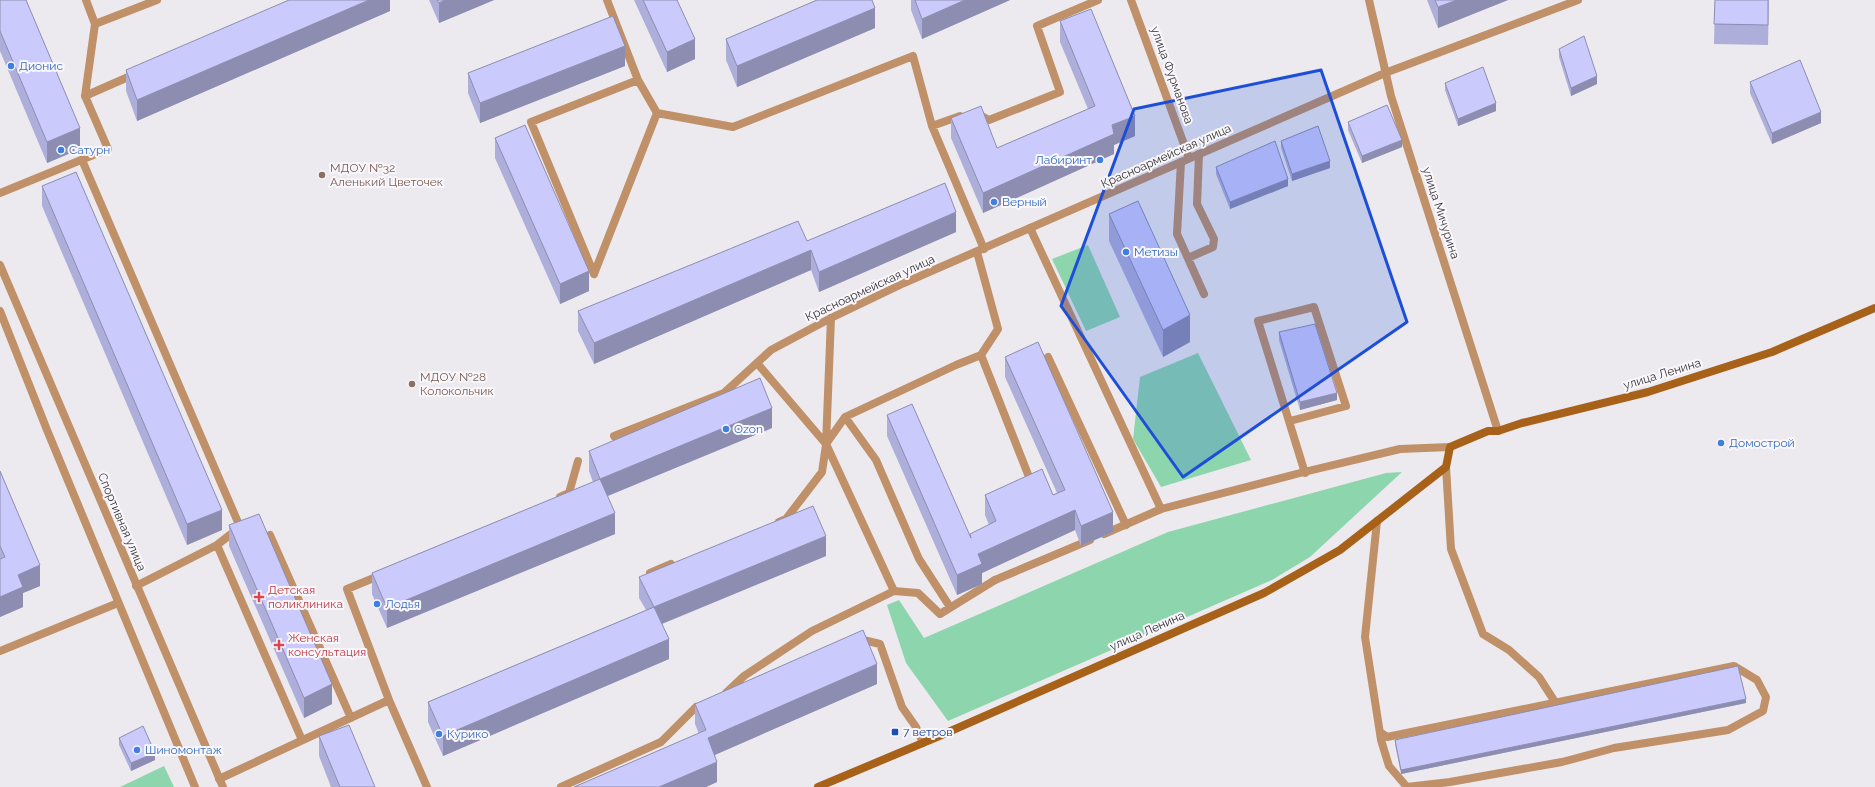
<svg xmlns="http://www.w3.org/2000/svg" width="1875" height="787" viewBox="0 0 1875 787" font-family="Raleway,sans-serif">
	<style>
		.green { fill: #8dd6ad }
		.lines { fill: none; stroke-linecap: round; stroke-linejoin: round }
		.lane { stroke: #c09068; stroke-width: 8 }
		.street { stroke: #c09068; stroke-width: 8 }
		.secondary { stroke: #a86119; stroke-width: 8 }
		.wall { fill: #aeaeda }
		.shaded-wall { fill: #8d8db1 }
		.building { fill: #cacafd; stroke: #8d8db1 }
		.marked { fill: #1d4ed8; fill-opacity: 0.2; stroke: #1d4ed8; stroke-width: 3; stroke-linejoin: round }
		.shop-dot { fill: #3f7fe0; stroke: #f9f7fb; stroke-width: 1.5 }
		.education-dot { fill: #8d6e63; stroke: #f9f7fb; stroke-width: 1.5 }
		.health-dot { fill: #e0444e; stroke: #f9f7fb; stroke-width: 1.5 }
		.transit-dot { fill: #1a4fb4; stroke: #f9f7fb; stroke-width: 1.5 }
		.labels { text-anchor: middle; stroke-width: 4; stroke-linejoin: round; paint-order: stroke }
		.shop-label { font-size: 12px; fill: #366cbe; stroke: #f9f7fb; text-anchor: start }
		.street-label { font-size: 12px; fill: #383739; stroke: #f9f7fb }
		.education-label { font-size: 12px; fill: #785e54; stroke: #f9f7fb; text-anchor: start }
		.health-label { font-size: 12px; fill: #be3a42; stroke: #f9f7fb; text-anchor: start }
		.transit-label { font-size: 12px; fill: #164399; stroke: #f9f7fb; text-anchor: start }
	</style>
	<rect width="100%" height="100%" fill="#eceaee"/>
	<!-- green -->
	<path class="green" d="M1088,245l32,72 -34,14 -34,-72z
		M1198,353l53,107 -90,27 -28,-48 7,-62z
		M1402,472l-92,85 -38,23 -324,141 -42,-58 -19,-58 12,-5 25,38 244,-106 218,-59z
		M164,766l10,21h-54z"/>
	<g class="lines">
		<!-- lane -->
		<path class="lane" d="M607,0l31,80 19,33 76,14 180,-71 19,70 52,123
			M95,24l62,-24
			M85,96l10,-72 -9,-24
			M976,113l13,7 71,-28 -23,-66 61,-26
			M932,126l28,-10
			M82,160l158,367 -23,18 -81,41
			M1181,162l-4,72 27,60
			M0,193l108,-44 -23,-53 50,-22
			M1030,228l131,281
			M1188,258l25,-11 1,-8 -17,-35 2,-50
			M594,274l-63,-152 107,-42
			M594,274l63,-161
			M981,355l50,127
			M1048,357l78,168
			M757,363l69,81 5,-126
			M845,417l31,43 43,99 31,48
			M1290,421l56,-15 -32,-99 -56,14 47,152
			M1446,467l5,82 32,85 26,16 30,27 16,25
			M560,497l9,-4 9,-32
			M1377,521l-12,116 16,103 8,26 18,21 43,-5 112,-20 52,-14 114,-18 35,-19 3,-14 -9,-17 -23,-14 -347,71 -7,-5
			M779,522l7,-3 36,-47 4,-27
			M270,535l81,183
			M217,545l85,195
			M650,573l21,-9
			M894,591l-68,-147 19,-27 111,-52 25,-10 17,-26 -21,-77
			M859,639l21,5 22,63 14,20 7,16
			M0,651l118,-48
			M729,693h-3l18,-17 68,-45 82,-40 24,2 22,21 55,-34
			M389,700l38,87
			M219,779l170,-79 -42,-111 34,-14
			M561,787l100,-45 35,-35"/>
		<!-- street -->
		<path class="street" d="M1131,0l58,158
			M1369,0l22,96 107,335
			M0,265l223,522
			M0,311l47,119 148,357
			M614,436l110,-43 47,-43 60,-32 73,-35 481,-210 193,-73
			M1104,534l57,-25 143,-37 96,-23 50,-2
			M995,580l95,-40"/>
		<!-- secondary -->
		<path class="secondary" d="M818,787l119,-50 327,-144 76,-43 106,-83 4,-20 38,-16h10l24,-8 126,-31 124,-40 103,-44"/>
	</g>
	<!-- wall -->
	<path class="wall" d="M0,0l80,149 -33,14 -47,-112z
		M390,0v11l-253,110 -11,-30v-21z
		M429,0h65l-55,23z
		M634,0h43l18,59 -28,13z
		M911,0h99l-88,39 -11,-29z
		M1427,0h81l-70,28z
		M1715,0h54l-1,45 -54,-1z
		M1060,21l75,115 -21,9v9l-131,59 -32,-75v-20l46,30 91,-39 -28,-67z
		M875,28l-138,59 -11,-27v-21z
		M1559,49l38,35 -26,12 -12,-39z
		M625,66l-145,57 -12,-30v-20z
		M1750,82l71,41 -49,21 -22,-51z
		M1445,83l51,28 -38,15 -13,-36z
		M1348,122l54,25 -40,16 -14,-33z
		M495,138l94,153 -29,13 -65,-146z
		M1281,141l49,27 -38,13 -11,-33z
		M1216,167l72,19 -58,23 -14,-35z
		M42,186l180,344 -35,15 -145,-339z
		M1109,214l81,128 -27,15 -54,-116z
		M956,232l-137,60 -8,-22 -217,94 -16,-33v-20l229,-70z
		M1279,332l58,68 -37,10 -21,-70z
		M1005,357l108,175 -32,14 -6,-16 -93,43v11l-25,11 -70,-159v-21l83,120 19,-10 -4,-10v-20h68l4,-2 -52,-116z
		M772,428l-164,68 7,38 -228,94 -15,-34v-21l221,-91 -4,-11v-20z
		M0,471l40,115 -17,7v14l-23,10z
		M229,525l103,179 -28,14 -75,-172z
		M826,556l-164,68 7,35 -226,97 -15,-34v-20l218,-92 -7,-12v-21z
		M877,684l-163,71 3,27 -11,5h-132l125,-53 -4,-10v-20z
		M1746,703l-345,71 -6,-30v-4z
		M319,736l56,51h-44l-12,-31z
		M119,738l36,22 -24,11 -12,-26z"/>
	<!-- shaded-wall -->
	<path class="shaded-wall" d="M369,0h21v11l-253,110v-21z
		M445,0h49l-55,23v-20z
		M965,0h45l-88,39v-20z
		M1457,0h51l-70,28v-21z
		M875,8v20l-138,59v-21z
		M695,39v20l-28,13v-20z
		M625,46v20l-145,57v-20z
		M1597,76v8l-26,12v-8z
		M1496,103v8l-38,15v-7z
		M1821,112v11l-49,21v-11z
		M1135,116v20l-21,9v9l-131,59v-20l129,-68z
		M80,128v21l-33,14v-21z
		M1402,140v7l-40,16v-7z
		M1330,161v7l-38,13v-7z
		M1288,179v7l-58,23v-7z
		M956,212v20l-137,60v-20z
		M811,250v20l-217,94v-21z
		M589,271v20l-29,13v-20z
		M1190,315v27l-27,15v-27z
		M1337,393v7l-37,10v-8z
		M772,408v20l-172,71v-20z
		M222,510v20l-35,15v-21z
		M1075,510v20l-93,43v11l-25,11v-20l21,-21z
		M1113,512v20l-32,14v-20z
		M615,513v21l-228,94v-20z
		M826,536v20l-172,71v-20z
		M40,565v21l-17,7v14l-23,10v-20l18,-22z
		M669,639v20l-226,97v-20z
		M877,664v20l-169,74v-20z
		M332,684v20l-28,14v-20z
		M1746,699v4l-345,71v-4z
		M155,753v7l-24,11v-8z
		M717,762v20l-11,5h-47z"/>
	<!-- building -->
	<path class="building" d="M0,0h26l54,128 -33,14 -47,-111z
		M289,0h80l-232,100 -11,-30z
		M437,0h8l-6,3z
		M643,0h34l18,39 -28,13z
		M817,0h55l3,8 -138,58 -11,-27z
		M915,0h50l-43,19z
		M1435,0h22l-19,7z
		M1715,0h53v25l-54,-1z
		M1091,9l44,107 -23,9 2,9 -131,59 -32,-75 30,-12 16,42 98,-42 -35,-85z
		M613,16l12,30 -145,57 -12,-30z
		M1584,36l13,40 -26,12 -12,-39z
		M1800,60l21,52 -49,21 -22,-51z
		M1483,67l13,36 -38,16 -13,-36z
		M1387,105l15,35 -40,16 -14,-34z
		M525,125l64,146 -29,13 -65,-146z
		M1318,126l12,35 -38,13 -11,-33z
		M1275,141l13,38 -58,23 -14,-35z
		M76,172l146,338 -35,14 -145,-338z
		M945,183l11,29 -137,60 -8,-22 -217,93 -16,-32 220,-90 9,20z
		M1138,201l52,114 -27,15 -54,-116z
		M1315,324l22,69 -37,9 -21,-70z
		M1038,342l75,170 -32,14 -6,-16 -97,44 4,10 -25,11 -70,-160 25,-11 59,134 -1,-4 26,-13 -11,-26 57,-26 11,26 12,-5 -60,-133z
		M760,378l12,30 -172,71 -11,-28z
		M0,471l40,94 -22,10 5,12 -23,10v-38l5,-2 -5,-11z
		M600,479l15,34 -228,95 -15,-35z
		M813,506l13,30 -172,71 -15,-30z
		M259,514l73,170 -28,14 -75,-173z
		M654,607l15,32 -226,97 -15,-34z
		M863,630l14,34 -169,74 9,24 -58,25h-85l132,-57 -11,-26z
		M1738,666l8,33 -345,71 -6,-30z
		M349,725l26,62h-35l-21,-51z
		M143,726l12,27 -24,10 -12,-25z"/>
	<!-- marked area -->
	<path class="marked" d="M1321,70l86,252 -224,155 -122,-171 73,-197z"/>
	<!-- markers -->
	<g class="shop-dot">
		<circle cx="11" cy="66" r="4"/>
		<circle cx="61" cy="150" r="4"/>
		<circle cx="1100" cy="160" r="4"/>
		<circle cx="994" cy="202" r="4"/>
		<circle cx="1126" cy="252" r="4"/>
		<circle cx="726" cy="429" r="4"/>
		<circle cx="1721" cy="443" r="4"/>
		<circle cx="377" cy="604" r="4"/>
		<circle cx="439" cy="734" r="4"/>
		<circle cx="137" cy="750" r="4"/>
	</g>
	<g class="education-dot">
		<circle cx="322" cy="175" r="4"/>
		<circle cx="412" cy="384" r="4"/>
	</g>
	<g class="health-dot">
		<path d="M257 591h4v4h4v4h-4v4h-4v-4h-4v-4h4z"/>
		<path d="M277 639h4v4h4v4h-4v4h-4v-4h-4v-4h4z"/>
	</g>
	<rect class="transit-dot" x="891" y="728" width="8" height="8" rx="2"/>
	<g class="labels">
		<!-- shop labels -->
		<g class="shop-label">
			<text x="19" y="70">Дионис</text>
			<text x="69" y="154">Сатурн</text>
			<text x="1092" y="164" text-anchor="end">Лабиринт</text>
			<text x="1002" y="206">Верный</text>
			<text x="1134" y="256">Метизы</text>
			<text x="734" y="433">Ozon</text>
			<text x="1729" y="447">Домострой</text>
			<text x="385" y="608">Лодья</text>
			<text x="447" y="738">Курико</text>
			<text x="145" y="754">Шиномонтаж</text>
		</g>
		<!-- street labels -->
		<g class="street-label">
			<text transform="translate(1172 75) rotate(70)" y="4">улица Фурманова</text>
			<text transform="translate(1166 156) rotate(-24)" y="4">Красноармейская улица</text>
			<text transform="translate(1441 213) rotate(72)" y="4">улица Мичурина</text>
			<text transform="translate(870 288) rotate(-25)" y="4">Красноармейская улица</text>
			<text transform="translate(1662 374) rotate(-17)" y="4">улица Ленина</text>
			<text transform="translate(122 522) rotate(67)" y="4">Спортивная улица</text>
			<text transform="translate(1147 631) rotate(-24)" y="4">улица Ленина</text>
		</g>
		<!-- education labels -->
		<g class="education-label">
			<text x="330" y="172">МДОУ №32<tspan x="330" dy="14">Аленький Цветочек</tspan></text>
			<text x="420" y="381">МДОУ №28<tspan x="420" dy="14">Колокольчик</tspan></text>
		</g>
		<!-- health labels -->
		<g class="health-label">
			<text x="268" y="594">Детская<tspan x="268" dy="14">поликлиника</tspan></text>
			<text x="288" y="642">Женская<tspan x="288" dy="14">консультация</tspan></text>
		</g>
		<!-- transit labels -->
		<g class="transit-label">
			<text x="903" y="736">7 ветров</text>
		</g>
	</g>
</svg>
